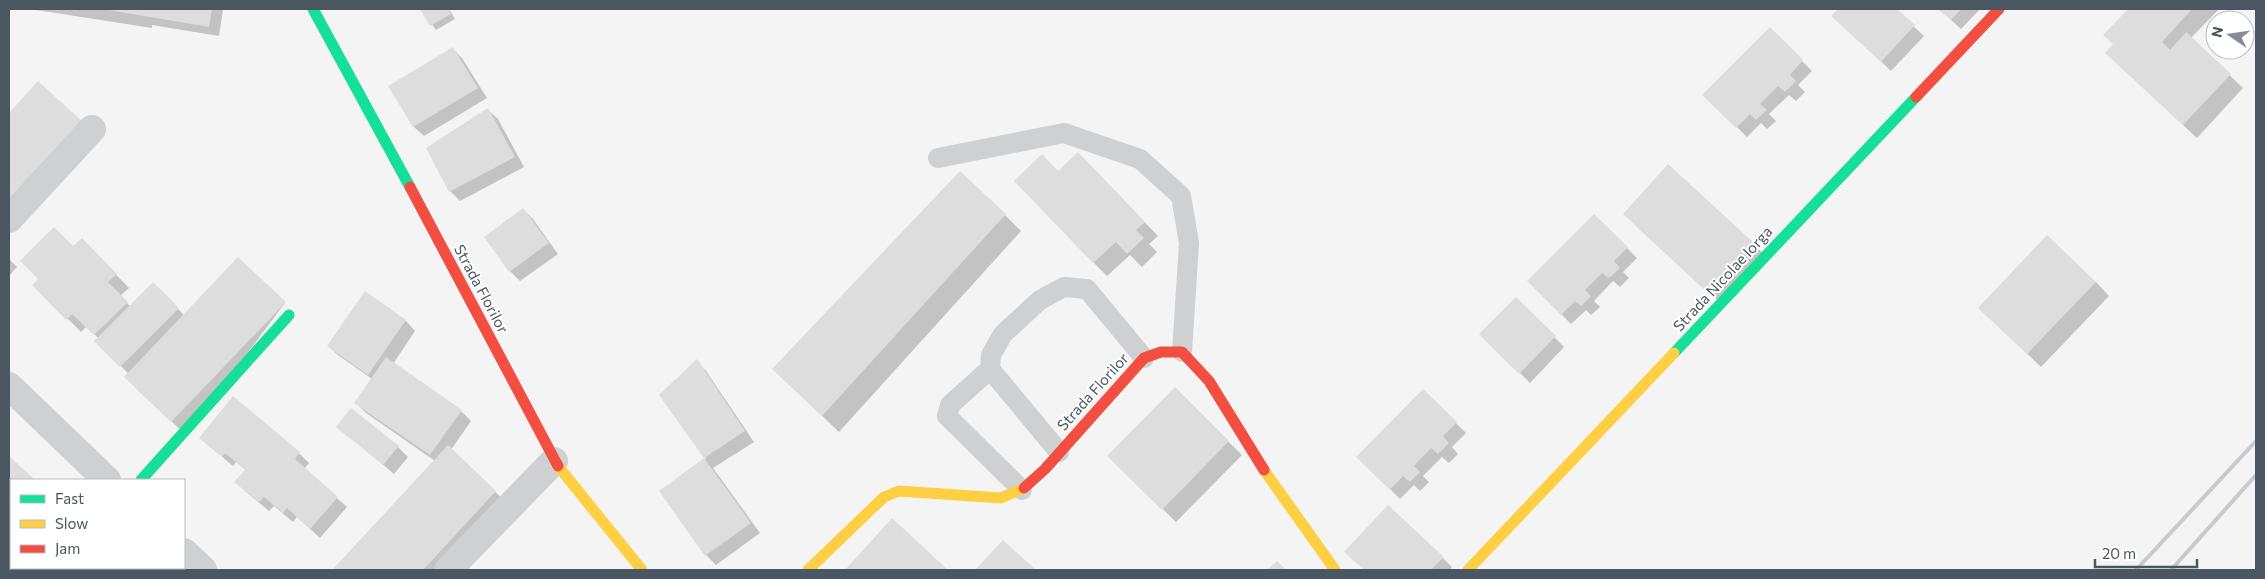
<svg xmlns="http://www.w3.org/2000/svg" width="2265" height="579" viewBox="0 0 2265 579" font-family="Commissioner,sans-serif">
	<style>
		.shadow { fill: #0003 }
		.building { fill: #ddddde }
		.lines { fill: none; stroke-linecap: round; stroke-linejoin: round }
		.lane { stroke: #ced0d2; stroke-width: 20 }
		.street { stroke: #ced0d2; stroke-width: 28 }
		.fast { stroke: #16e098; stroke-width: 11 }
		.slow { stroke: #ffcf43; stroke-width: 11 }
		.jam { stroke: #f24e42; stroke-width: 11 }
		.rail { stroke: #c9cacc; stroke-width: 4 }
		.labels { text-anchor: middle; stroke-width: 4; stroke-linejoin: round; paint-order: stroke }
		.street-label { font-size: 15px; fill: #4a5661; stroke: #fff }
	</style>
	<rect width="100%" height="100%" fill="#f4f4f4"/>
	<!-- shadow -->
	<path class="shadow" d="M30,9h193l-4,27 -67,-11v3z
		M421,9h28l6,10 -19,11z
		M1840,9h55l29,27 -33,35 -58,-55z
		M1939,9h41l-19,20z
		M2129,9h90l-28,29 52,50 -46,50 -76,-71 -6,-22 -10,-10z
		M1770,29l42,42 -14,14 7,7 -9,9 -7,-6 -20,19 7,7 -9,8 -6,-6 -14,14 -43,-42z
		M452,48l10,10 25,40 -63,38 -10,-9 -24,-40z
		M38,82l-29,150v-117z
		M488,110l10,9 26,48 -64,34 -10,-10z
		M1092,167l66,69 -9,8 8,8 -15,15 -12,-12 -23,21 -13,-13z
		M523,209l10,10 25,35 -38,27 -10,-10z
		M1005,215l16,16 -182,201 -49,-47z
		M1594,215l43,43 -14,14 6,6 -9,9 -7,-6 -19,20 6,6 -9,8 -5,-5 -15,14 -42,-43z
		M1638,228l115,16 14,13 -44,48z
		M82,240l47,48 -9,8 10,10 23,-23 31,32 101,-12 -99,132 -47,-44 -10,-17 -34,-33 3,-3 -11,-12 -6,6 -47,-47z
		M9,259l8,8 -8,9z
		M2096,282l13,14 -68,71 -48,-46z
		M365,293l41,28 9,10 -22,33 68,47 10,10 -20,29 58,55 -60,65h-111l-2,-2 99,-107 -69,-48 -10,-10 16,-24 -34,-24 -10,-9z
		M1516,298l48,49 -34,36 -49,-49z
		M697,361l9,10 48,71 -41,26 47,65 -44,32 -10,-10 -46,-64 46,-33 -45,-63z
		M1175,389l67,66 -66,67 -67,-66z
		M1423,391l43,42 -14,14 6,7 -9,9 -7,-6 -19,19 6,6 -9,9 -6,-6 -14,14 -42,-42z
		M233,398l66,55 10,10 -5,6 43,38 -27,31 -23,-21 -4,5 -19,-16 -5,5 -23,-19 -10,-10 10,-12 -10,-8 -3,4 -33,-28z
		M338,426l60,21 10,10 -14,17z
		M9,458l25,22h-23v88h120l3,2h-125z
		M892,520l55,50h-100z
		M1003,541l31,29h-56z
		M1346,552l97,6 9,9 -2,3h-85z"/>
	<!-- building -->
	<path class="building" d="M103,9h109l-3,18z
		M420,9h28l3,5 -21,12z
		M1838,9h59l18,16 -34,37 -50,-46z
		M1938,9h23l-10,11z
		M2128,9h64l-30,33 8,8 16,-18 45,42 -48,51 -78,-72 8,-9 -10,-9z
		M1770,27l33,33 -13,15 6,6 -11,11 -7,-6 -18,18 7,6 -11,10 -6,-6 -14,14 -34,-33z
		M453,47l25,41 -65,39 -25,-41z
		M38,81l46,42 -75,81v-91z
		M488,108l27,49 -66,35 -23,-44z
		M1078,152l67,70 -9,8 8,8 -17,16 -11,-12 -23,21 -79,-82 28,-27 16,17z
		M1668,164l86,79 -46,50 -85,-79z
		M960,171l46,43 -184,202 -50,-47z
		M523,208l26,35 -40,29 -25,-35z
		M1594,214l34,33 -14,14 6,7 -11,10 -7,-5 -17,17 6,6 -10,10 -6,-5 -14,14 -34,-34z
		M54,227l19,19 9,-8 35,36 -9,8 20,20 -34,33 -22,-21 -6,6 -34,-35 6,-6 -18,-18z
		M2047,235l49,47 -69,72 -49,-46z
		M238,257l48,45 -115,120 -47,-45z
		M153,282l26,26 -59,59 -26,-26z
		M365,291l41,29 -38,55 -41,-29z
		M1516,297l40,39 -37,38 -40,-40z
		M386,357l76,53 -32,45 -76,-52z
		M697,359l48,72 -41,27 -45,-63z
		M1175,387l54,54 -67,69 -55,-54z
		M1423,389l34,33 -14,14 6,7 -11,11 -7,-6 -17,18 6,6 -10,10 -7,-6 -13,14 -34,-33z
		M233,396l67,56 -5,7 43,38 -28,32 -23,-21 -4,5 -19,-16 -5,5 -25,-20 11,-12 -20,-17 -3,4 -23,-19z
		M351,408l48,38 -16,19 -47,-38z
		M448,445l48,46 -73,79h-86l-3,-2z
		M9,456l26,24h-24v88h122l3,2h-127z
		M704,458l47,65 -46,33 -46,-65z
		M1388,505l56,52 -13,13h-67l-20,-18z
		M892,518l56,52h-103z
		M1003,540l33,30h-61z
		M1277,561l9,9h-19z"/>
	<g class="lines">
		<!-- lane -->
		<path class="lane" d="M938,158l126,-25 76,26 41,37 8,47 -7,109
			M990,369l-40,36 -3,11 75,74
			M1059,452l-69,-83 1,-14 12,-21 37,-34 24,-13 23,2 57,69"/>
		<!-- street -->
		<path class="street" d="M9,219l83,-90
			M9,386l98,94
			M184,552l19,18
			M448,570l106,-109"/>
		<!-- fast -->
		<path class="fast" d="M313,9l97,178
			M1674,353l242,-256
			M141,480l148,-165"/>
		<!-- slow -->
		<path class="slow" d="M558,466l84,104
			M1264,470l71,100
			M808,570l76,-73 15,-6 102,7 23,-10
			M1468,570l206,-217"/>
		<!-- jam -->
		<path class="jam" d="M1916,97l83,-88
			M410,187l148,279
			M1024,488l21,-19 99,-111 17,-6h21l27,29 55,89"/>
		<!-- rail -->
		<path class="rail" d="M2136,570l120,-129
			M2171,570l85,-95"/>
	</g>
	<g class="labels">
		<!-- street labels -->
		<g class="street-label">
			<text transform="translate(1723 279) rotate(-47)" y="5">Strada Nicolae Iorga</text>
			<text transform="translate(481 289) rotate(62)" y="5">Strada Florilor</text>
			<text transform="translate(1093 392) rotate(-48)" y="5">Strada Florilor</text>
		</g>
	</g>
	<!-- border -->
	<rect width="2265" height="579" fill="none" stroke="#4a5661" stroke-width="20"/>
	<!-- legend -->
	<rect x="10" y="479" width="175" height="90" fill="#ffffff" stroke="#b7bbc0"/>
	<rect x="20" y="495" width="25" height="8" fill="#16e098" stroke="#b7bbc0"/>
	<text x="55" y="504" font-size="15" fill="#4a5661">Fast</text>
	<rect x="20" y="520" width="25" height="8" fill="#ffcf43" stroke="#b7bbc0"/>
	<text x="55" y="529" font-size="15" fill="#4a5661">Slow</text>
	<rect x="20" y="545" width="25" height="8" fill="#f24e42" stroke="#b7bbc0"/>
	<text x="55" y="554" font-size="15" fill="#4a5661">Jam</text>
	<!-- north arrow -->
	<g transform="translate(2230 35) rotate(283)"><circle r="24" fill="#ffffff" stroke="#b7bbc0"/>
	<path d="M0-4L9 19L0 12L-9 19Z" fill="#868d94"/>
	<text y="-8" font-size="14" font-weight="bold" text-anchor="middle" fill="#4a5661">N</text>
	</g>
	<!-- scale -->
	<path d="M2095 559v8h102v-8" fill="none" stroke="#4a5661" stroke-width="2.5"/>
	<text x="2102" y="559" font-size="15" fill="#4a5661" stroke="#ffffff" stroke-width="4" paint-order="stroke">20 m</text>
</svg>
